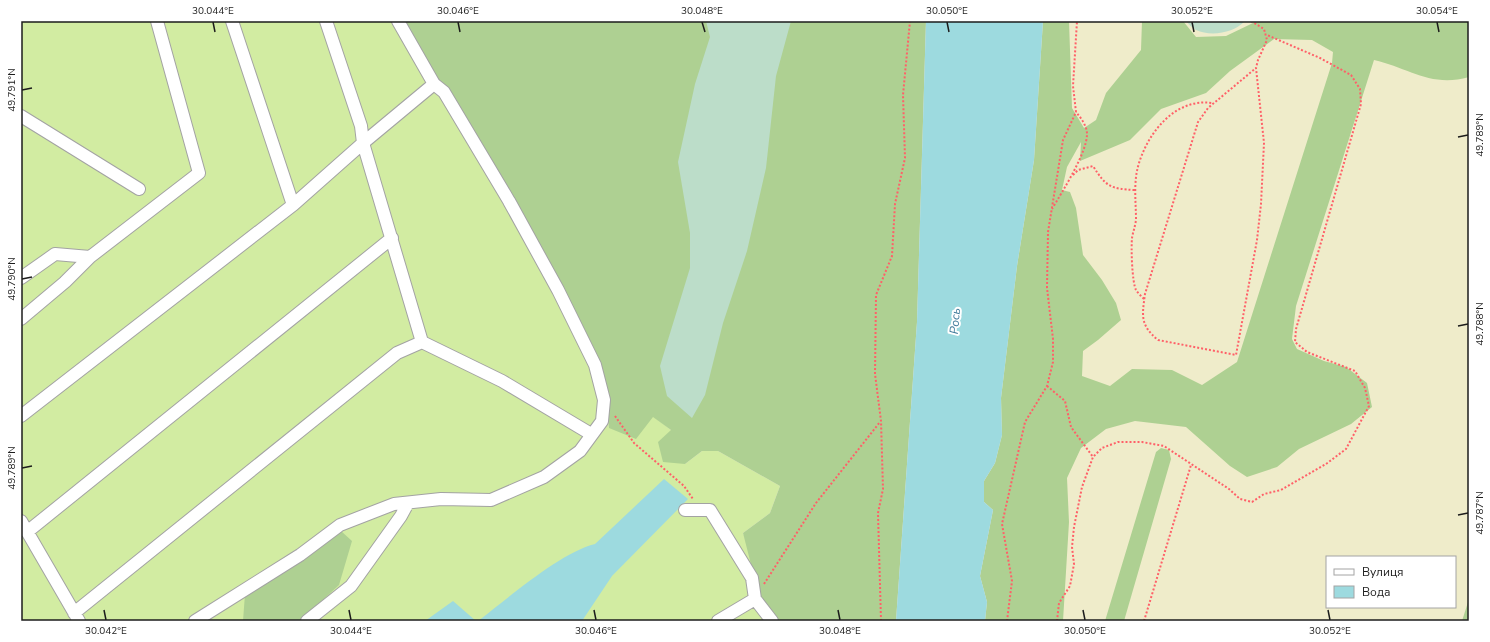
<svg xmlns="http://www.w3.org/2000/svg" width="1490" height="642" viewBox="0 0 1490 642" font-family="'Nunito Sans',sans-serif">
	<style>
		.farmland { fill: #efecca; fill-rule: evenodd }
		.grass { fill: #d2eca2 }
		.forest { fill: #aed092; fill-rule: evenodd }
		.wetland { fill: #bcddc9 }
		.water { fill: #9ddadf }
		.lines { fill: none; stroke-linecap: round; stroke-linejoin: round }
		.minor-casing { stroke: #a3a3a3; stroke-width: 14 }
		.path { stroke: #ff6068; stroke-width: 2; stroke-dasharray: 2 2; stroke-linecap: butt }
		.minor { stroke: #fff; stroke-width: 12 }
		.ticks { fill: none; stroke: #1c1c1c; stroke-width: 1.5 }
		.labels { text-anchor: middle; stroke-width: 4; stroke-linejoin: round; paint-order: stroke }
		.water-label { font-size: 12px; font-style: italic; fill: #3c7898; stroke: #fff }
		.neatline { fill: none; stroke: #1c1c1c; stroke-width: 1.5 }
		.ticks-label { font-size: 10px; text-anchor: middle; fill: #1c1c1c }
	</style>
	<rect width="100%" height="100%" fill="#eee7e0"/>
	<!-- farmland -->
	<path class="farmland" d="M1043,21h426v600h-484l16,-223 16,-132 17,-106zM1327,557h128v50h-128z"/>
	<!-- grass -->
	<path class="grass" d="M21,21h382l199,346 7,61 44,-12 18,14 14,34 17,-13h16l62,35 -10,27 -27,20 33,88h-755z"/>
	<!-- forest -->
	<path class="forest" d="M403,21h523l-9,301 -21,299h-120l-18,-29 -15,-59 27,-20 10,-27 -62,-35h-16l-17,13 -22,-2 -5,-20 13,-12 -18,-13 -17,22 -27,-11 -7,-61z
		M1043,21h26l3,87 12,20 12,-8 10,-27 35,-43 1,-29h41l13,16 30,-1 27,-13 1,-2h215v56c-38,11 -60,-9 -95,-17l-78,246 -4,33 5,10 27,12 22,6 21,16 5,24 -21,17 -52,25 -22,18 -30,10 -17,-11 -44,-39 -51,-6 -29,8 -25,19 -14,30 2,44 -6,99h-78l2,-19 -7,-26 13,-66 -9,-8v-21l11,-18 7,-28 -1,-37 16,-132 17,-106zM1274,39l38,1 21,12 -1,11 -95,299 -35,23 -30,-15 -40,-1 -22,17 -28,-10 1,-25 15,-11 23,-20 -5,-17 -14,-23 -19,-25 -7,-47 -6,-16 -8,-2 5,-23 14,-25 -1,19 50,-21 31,-31 45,-16 24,-22z
		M1161,448l8,2 2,9 -47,162h-19l51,-169z
		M341,531l11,10 -13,44 -39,36h-57l2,-27z
		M1469,599v22h-7z"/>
	<!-- wetland -->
	<path class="wetland" d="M706,21h85l-15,55 -10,92 -19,83 -24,72 -18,72 -13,23 -25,-22 -7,-30 30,-98v-35l-12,-71 17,-78 15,-47z
		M1186,21h59c-11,12 -34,16 -49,9 -4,-2 -7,-6 -10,-9z"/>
	<!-- water -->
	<path class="water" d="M926,21h117l-9,139 -17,106 -16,132 1,37 -7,28 -11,18v21l9,8 -13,66 7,26 -2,19h-89l21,-299z
		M664,479l24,20 -76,77 -30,45h-104c29,-22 83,-69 117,-77z
		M453,601l23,20h-51z"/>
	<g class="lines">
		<defs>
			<path id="minor" d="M232,21l61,184
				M326,21l35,105 2,17
				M398,21l36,63
				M21,116l118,73
				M21,278l34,-24 35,3 109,-84 -42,-152
				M21,319l44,-37 25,-25
				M21,416l272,-211 70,-62 59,199
				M685,510h25l42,68 3,21 17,22
				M21,521l58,100
				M27,532l365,-294
				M74,613l323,-260 25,-11 80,39 89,53
				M195,621l105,-66 40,-30 54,-21 47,-5 50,1 53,-23 36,-26 22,-30 2,-21 -9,-35 -37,-75 -49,-89 -65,-109 -10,-8 -71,59
				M307,621l44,-35 50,-70 7,-13
				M718,621l37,-22"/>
		</defs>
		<!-- minor casing -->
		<use href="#minor" class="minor-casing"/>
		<!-- path -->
		<path class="path" d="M1251,21l13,8 3,11 -9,20 -2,8 8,75 -3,61 -4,36 -21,115 -78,-15c-18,-15 -16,-24 -13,-46l53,-172 10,-14 48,-40
			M1073,175l5,-5 15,-4c13,21 18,23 42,24
			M1052,209c10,-17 35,-56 35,-75 0,-8 -6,-16 -11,-22
			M1144,299c-3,-3 -6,-6 -8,-9 -4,-8 -5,-42 -4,-52 1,-6 3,-11 4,-18 0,-19 -3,-38 3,-57 10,-32 37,-65 73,-60
			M1047,386l18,15 6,26 22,30
			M615,416l19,27 50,43 9,13
			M764,584l52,-81 64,-81
			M881,621l-3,-108 5,-24 -2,-68 -6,-47 1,-79 16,-39 3,-52 10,-46 -2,-63 7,-74
			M1007,621l5,-40 -10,-57 23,-102 22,-36 6,-24v-23l-6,-51 1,-56 15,-92 13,-28 -3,-26 4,-65
			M1057,621l2,-18 11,-17 4,-22 -2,-17 2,-20 8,-40 11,-30 9,-9 16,-6h24l22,4 65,43 11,10 12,3 12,-8 17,-4 45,-26 20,-15 23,-43 -4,-18 -10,-17 -48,-19 -12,-10 1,-13 65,-225 -1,-15 -9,-14 -31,-17 -53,-23
			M1144,621l47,-156"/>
		<!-- minor -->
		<use href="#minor" class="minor"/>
	</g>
	<!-- ticks -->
	<path class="ticks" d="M213,22l2,10M458,22l2,10M702,22l3,10M947,22l2,10M1192,22l2,10M1437,22l2,10M22,90l10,-2M1458,137l10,-2M22,279l10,-2M1458,326l10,-2M22,468l10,-2M1458,515l10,-2M104,610l2,10M349,610l2,10M594,610l2,10M838,610l2,10M1083,610l2,10M1328,610l2,10"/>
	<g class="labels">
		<!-- water labels -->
		<g class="water-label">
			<text transform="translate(955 321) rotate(-85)" y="4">Рось</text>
		</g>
	</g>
	<!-- border -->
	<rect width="1490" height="642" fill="none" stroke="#ffffff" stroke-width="44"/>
	<!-- legend -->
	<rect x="1326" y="556" width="130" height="52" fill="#ffffff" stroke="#a4a4a4"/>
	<rect x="1334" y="569" width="20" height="6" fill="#ffffff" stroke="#a4a4a4"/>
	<text x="1362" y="576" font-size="12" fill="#1c1c1c">Вулиця</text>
	<rect x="1334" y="586" width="20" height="12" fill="#9ddadf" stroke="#a4a4a4"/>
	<text x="1362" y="596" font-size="12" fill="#1c1c1c">Вода</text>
	<rect x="22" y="22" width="1446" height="598" class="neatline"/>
	<g class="ticks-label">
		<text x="213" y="14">30.044°E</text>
		<text x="458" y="14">30.046°E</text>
		<text x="702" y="14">30.048°E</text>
		<text x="947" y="14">30.050°E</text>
		<text x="1192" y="14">30.052°E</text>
		<text x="1437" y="14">30.054°E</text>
		<text transform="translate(11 90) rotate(-90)" y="4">49.791°N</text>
		<text transform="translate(1479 135) rotate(-90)" y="4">49.789°N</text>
		<text transform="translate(11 279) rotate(-90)" y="4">49.790°N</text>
		<text transform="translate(1479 324) rotate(-90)" y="4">49.788°N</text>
		<text transform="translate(11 468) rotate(-90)" y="4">49.789°N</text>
		<text transform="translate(1479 513) rotate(-90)" y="4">49.787°N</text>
		<text x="106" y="634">30.042°E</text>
		<text x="351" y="634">30.044°E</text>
		<text x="596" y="634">30.046°E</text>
		<text x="840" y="634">30.048°E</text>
		<text x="1085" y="634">30.050°E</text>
		<text x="1330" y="634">30.052°E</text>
	</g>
</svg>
